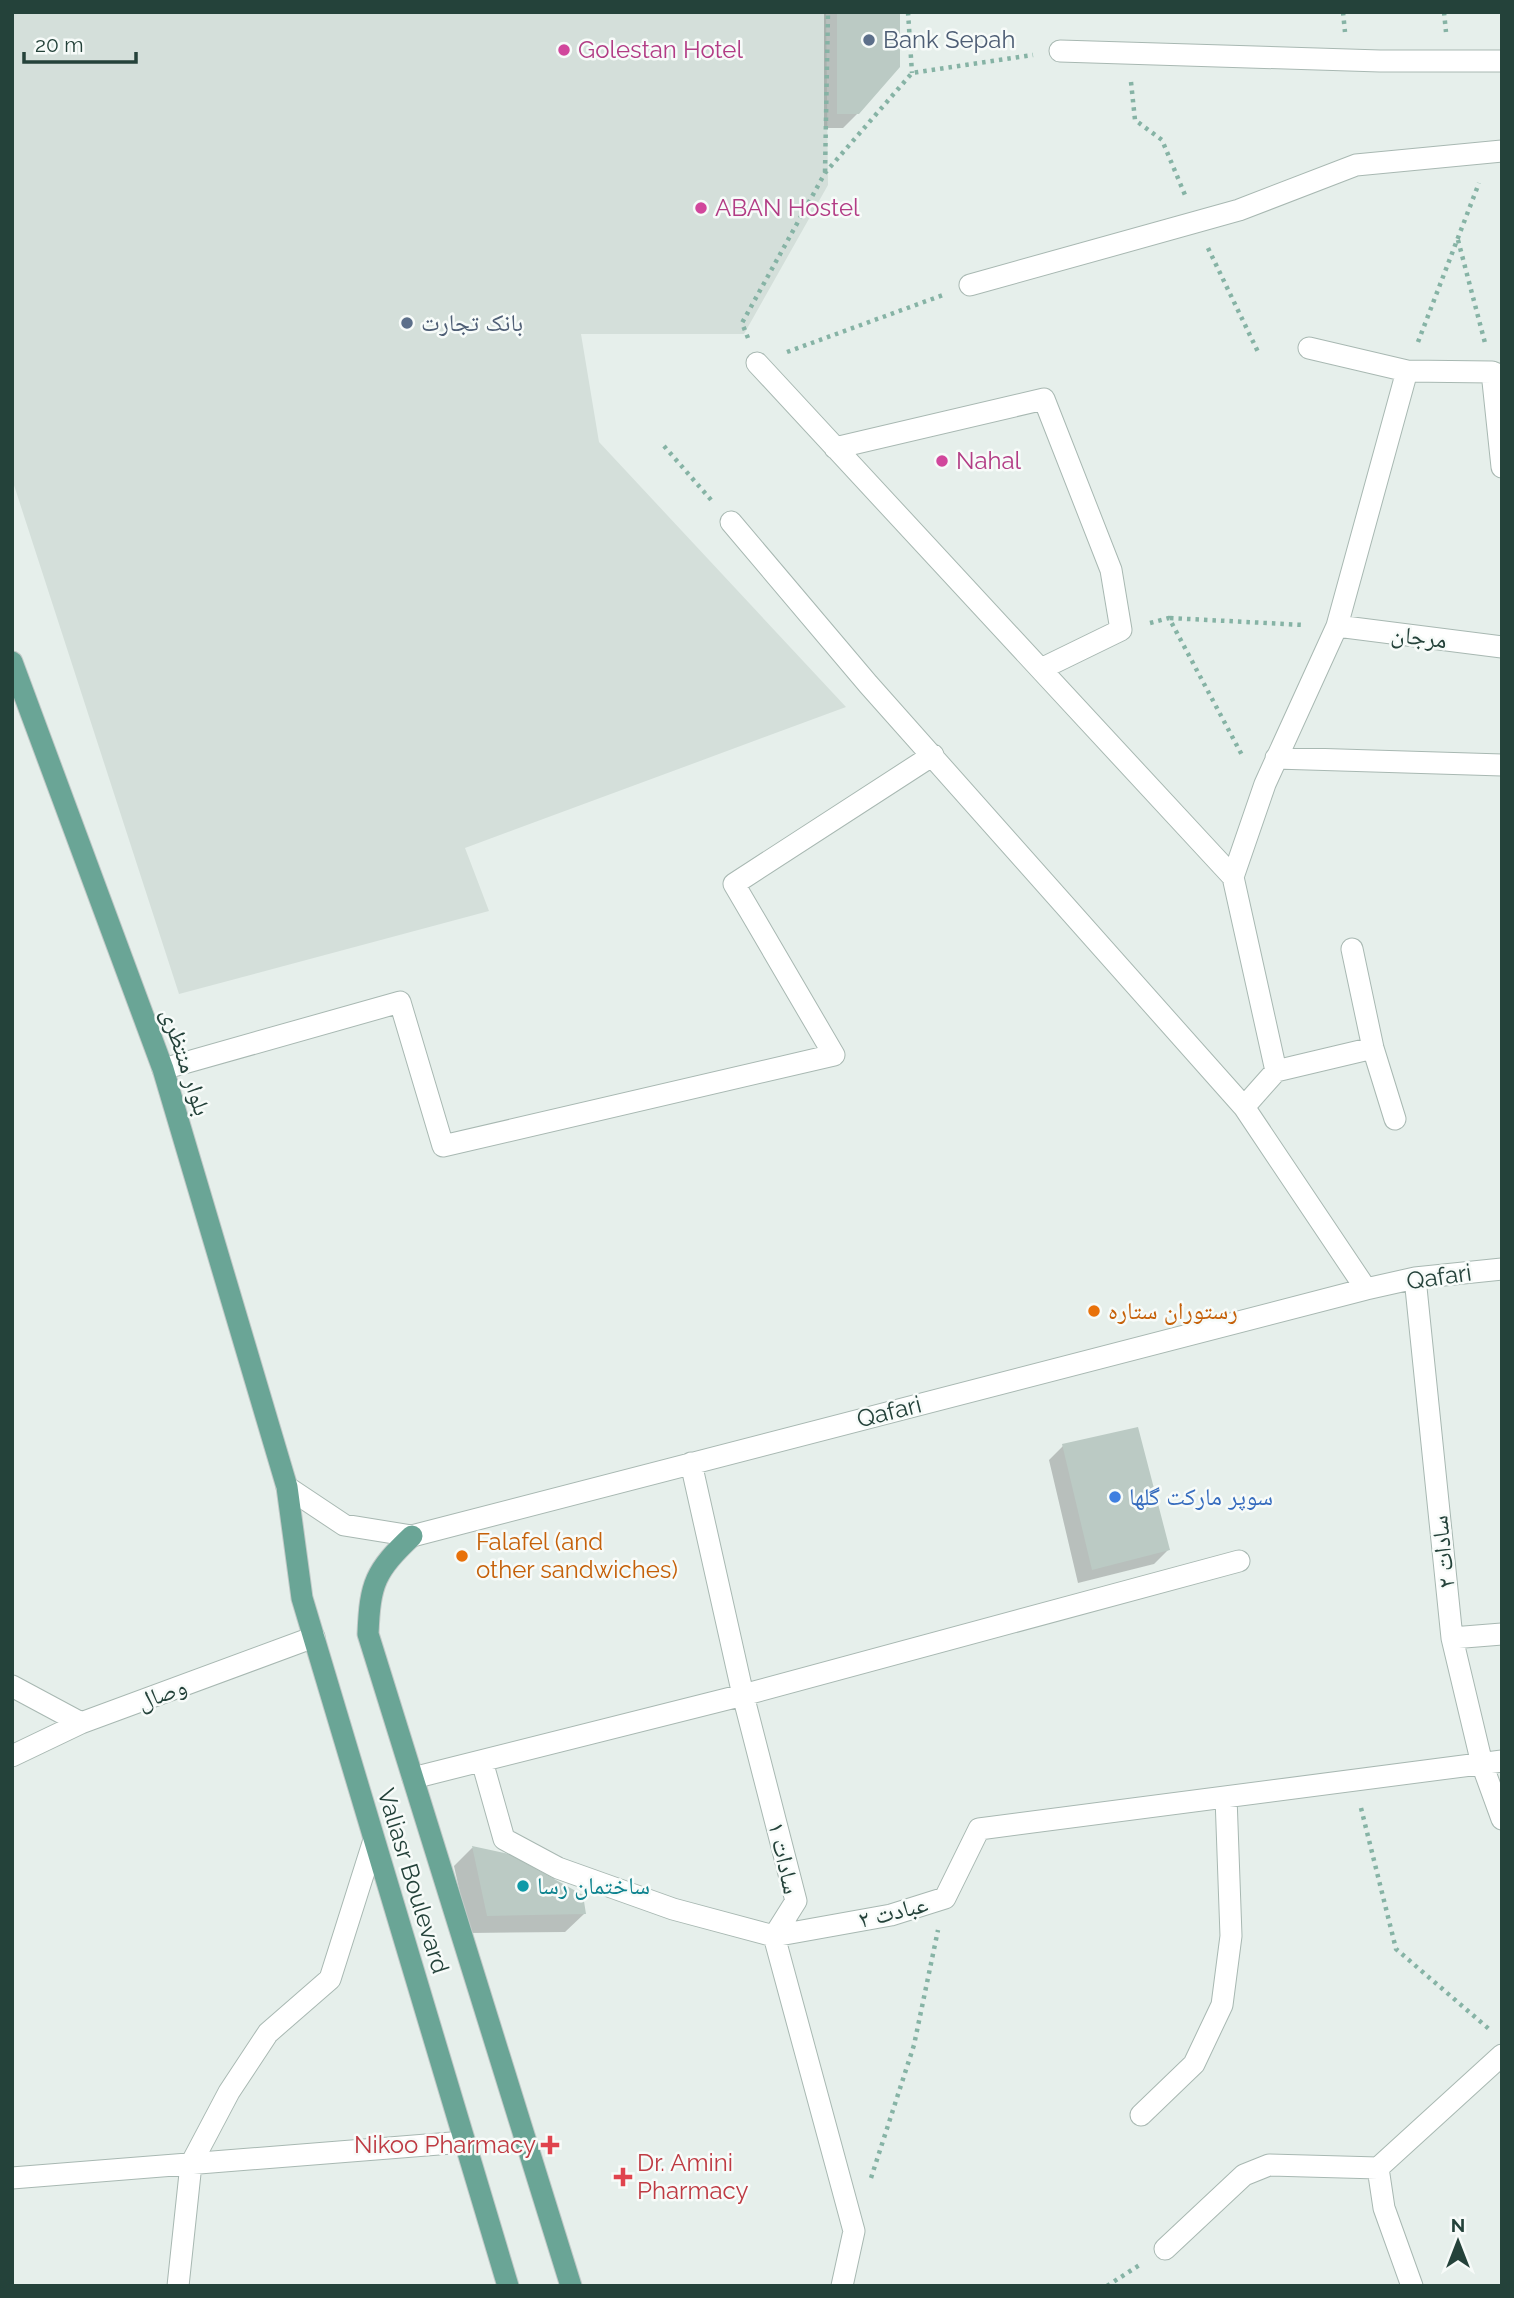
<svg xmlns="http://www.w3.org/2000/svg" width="1514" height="2298" viewBox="0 0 1514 2298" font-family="Raleway,'Noto Naskh Arabic',sans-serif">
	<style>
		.built { fill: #d4dfda }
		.shadow { fill: #0003 }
		.building { fill: #bbcac4 }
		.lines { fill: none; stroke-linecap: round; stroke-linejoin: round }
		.minor-casing { stroke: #a8b8b2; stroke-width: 23 }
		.major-casing { stroke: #c2cac8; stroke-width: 23 }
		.path { stroke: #86b3a5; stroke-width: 4.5; stroke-dasharray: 3.5 5; stroke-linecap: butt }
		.minor { stroke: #fff; stroke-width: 21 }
		.major { stroke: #6aa596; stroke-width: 21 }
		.service-dot { fill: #5c6f8a; stroke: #f7fbf9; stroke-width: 2.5 }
		.hotel-dot { fill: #d1479c; stroke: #f7fbf9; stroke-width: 2.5 }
		.food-dot { fill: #e8710a; stroke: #f7fbf9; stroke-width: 2.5 }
		.shop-dot { fill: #3f7fe0; stroke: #f7fbf9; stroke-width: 2.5 }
		.culture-dot { fill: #0f9aa8; stroke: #f7fbf9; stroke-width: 2.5 }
		.health-dot { fill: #e0444e; stroke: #f7fbf9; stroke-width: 2.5 }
		.labels { text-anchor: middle; stroke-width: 5; stroke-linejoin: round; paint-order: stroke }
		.service-label { font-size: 24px; fill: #4e5e75; stroke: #f7fbf9; text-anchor: start }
		.hotel-label { font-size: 24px; fill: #b23c85; stroke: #f7fbf9; text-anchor: start }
		.street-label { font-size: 24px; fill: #24423a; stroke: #f7fbf9 }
		.food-label { font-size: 24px; fill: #c56008; stroke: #f7fbf9; text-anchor: start }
		.shop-label { font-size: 24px; fill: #366cbe; stroke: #f7fbf9; text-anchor: start }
		.culture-label { font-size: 24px; fill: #0d838f; stroke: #f7fbf9; text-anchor: start }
		.health-label { font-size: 24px; fill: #be3a42; stroke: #f7fbf9; text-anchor: end }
	</style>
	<rect width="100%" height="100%" fill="#e6efeb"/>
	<!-- built -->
	<path class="built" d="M12,12h814l2,173 -84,149h-163l18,108 247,265 -381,141 24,63 -310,83 -167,-515z"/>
	<!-- shadow -->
	<path class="shadow" d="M824,12h74l-40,101 -15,15h-19z
		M1063,1446l105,104 -14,14 -76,19 -29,-123z
		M472,1848l37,7 75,59 -19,18 -96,1 -15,-67z"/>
	<!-- building -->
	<path class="building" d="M837,12h63v55l-41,47h-22z
		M1138,1427l32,123 -78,20 -30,-126z
		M472,1846l37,8 74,41 3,19 -99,2z"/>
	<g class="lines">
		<defs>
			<path id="minor" d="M1060,51l320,10h122
				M970,285l269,-75 117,-45 146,-14
				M1309,348l98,23 85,1 10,4
				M757,363l476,514 43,194 -32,36
				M1492,372l10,95
				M835,448l209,-49 67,171 10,60 -80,39
				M731,522l137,162 376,423 122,182
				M1337,626l165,21
				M1276,758l226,7
				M1233,877l32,-93 72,-158 70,-255
				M1352,949l21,99 22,71
				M163,1069l237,-67 43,144 391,-91 -100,-171 199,-129
				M1276,1071l97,-23
				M1415,1278l37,360 30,126 20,55
				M691,1463l52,232 53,206 -22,35 80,295 -12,55
				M287,1487l57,38 68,11 954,-247 49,-11 87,-9
				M1452,1638l50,-4
				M12,1686l69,37
				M12,1756l69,-33 233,-86
				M482,1761l22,78 54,29 115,41 101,27 117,-21 54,-17 34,-69 523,-68
				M413,1778l330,-83 496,-134
				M1141,2115l53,-51 28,-59 9,-69 -5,-139
				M12,2178l452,-36
				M1165,2249l79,-74 25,-10 109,3
				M178,2286l13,-122 38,-72 39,-59 62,-54 44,-139
				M1412,2286l-28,-78 -6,-40 124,-113"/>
			<path id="major" d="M12,662l151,407 124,418 15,111 206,688
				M412,1536c-37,35 -42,47 -44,98l203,652"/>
		</defs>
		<!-- minor casing -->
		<use href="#minor" class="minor-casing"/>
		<!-- major casing -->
		<use href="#major" class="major-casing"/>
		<!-- path -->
		<path class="path" d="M908,12l4,61
			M1343,12l2,20
			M1444,12l2,20
			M1131,82l4,38 27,20 23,55
			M825,172l3,-160
			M1458,240l27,103
			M1208,248l51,106
			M748,338l-6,-15 83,-150 87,-100 121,-18
			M1418,342l61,-159
			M787,352l156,-57
			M664,446l48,55
			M1170,618l134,7
			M1150,623l19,-5 74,139
			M1361,1808l35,141 93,80
			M871,2178l43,-133 24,-115
			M1107,2286l34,-22"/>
		<!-- minor -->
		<use href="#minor" class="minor"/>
		<!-- major -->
		<use href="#major" class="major"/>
	</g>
	<!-- markers -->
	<g class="service-dot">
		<circle cx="869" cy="40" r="7"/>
		<circle cx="407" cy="323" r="7"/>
	</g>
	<g class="hotel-dot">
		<circle cx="564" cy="50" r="7"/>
		<circle cx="701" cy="208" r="7"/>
		<circle cx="942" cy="461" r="7"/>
	</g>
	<g class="food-dot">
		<circle cx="1094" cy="1311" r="7"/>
		<circle cx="462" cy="1556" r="7"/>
	</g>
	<circle class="shop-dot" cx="1115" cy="1497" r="7"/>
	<circle class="culture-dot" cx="523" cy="1886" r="7"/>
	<g class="health-dot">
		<path d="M546.5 2134.5h7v7h7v7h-7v7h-7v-7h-7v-7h7z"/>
		<path d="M619.5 2166.5h7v7h7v7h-7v7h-7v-7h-7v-7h7z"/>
	</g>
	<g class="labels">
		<!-- service labels -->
		<g class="service-label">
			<text x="883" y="48">Bank Sepah</text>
			<text x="421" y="331">بانک تجارت</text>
		</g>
		<!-- hotel labels -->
		<g class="hotel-label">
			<text x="578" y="58">Golestan Hotel</text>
			<text x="715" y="216">ABAN Hostel</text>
			<text x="956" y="469">Nahal</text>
		</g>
		<!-- street labels -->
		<g class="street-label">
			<text transform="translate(1419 637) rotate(7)" y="8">مرجان</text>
			<text transform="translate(186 1062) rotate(72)" y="8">بلوار منتظری</text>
			<text transform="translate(1439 1277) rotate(-8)" y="8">Qafari</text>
			<text transform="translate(889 1412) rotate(-14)" y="8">Qafari</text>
			<text transform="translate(1443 1552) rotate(-96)" y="8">سادات ۲</text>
			<text transform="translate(162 1694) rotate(-20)" y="8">وصال</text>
			<text transform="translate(784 1858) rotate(77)" y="8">سادات ۱</text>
			<text transform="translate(413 1881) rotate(73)" y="8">Valiasr Boulevard</text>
			<text transform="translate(893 1912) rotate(-14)" y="8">عبادت ۲</text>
		</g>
		<!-- food labels -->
		<g class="food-label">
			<text x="1108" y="1319">رستوران ستاره</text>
			<text x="476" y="1550">Falafel (and<tspan x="476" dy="28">other sandwiches)</tspan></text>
		</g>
		<!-- shop labels -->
		<g class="shop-label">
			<text x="1129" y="1505">سوپر مارکت گلها</text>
		</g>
		<!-- culture labels -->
		<g class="culture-label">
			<text x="537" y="1894">ساختمان رسا</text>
		</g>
		<!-- health labels -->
		<g class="health-label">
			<text x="536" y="2153">Nikoo Pharmacy</text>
			<text x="637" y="2171" text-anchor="start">Dr. Amini<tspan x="637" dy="28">Pharmacy</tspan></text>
		</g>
	</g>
	<!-- border -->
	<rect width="1514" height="2298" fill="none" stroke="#24423a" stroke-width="28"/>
	<!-- north arrow -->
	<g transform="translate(1458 2242)" stroke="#f7fbf9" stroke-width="5" paint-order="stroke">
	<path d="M0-5L12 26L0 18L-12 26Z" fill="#24423a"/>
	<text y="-10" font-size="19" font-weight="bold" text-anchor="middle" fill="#24423a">N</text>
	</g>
	<!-- scale -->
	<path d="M24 52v10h112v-10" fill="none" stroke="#24423a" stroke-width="3.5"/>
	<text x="35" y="52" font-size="21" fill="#24423a" stroke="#f7fbf9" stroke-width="5" paint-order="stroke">20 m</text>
</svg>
